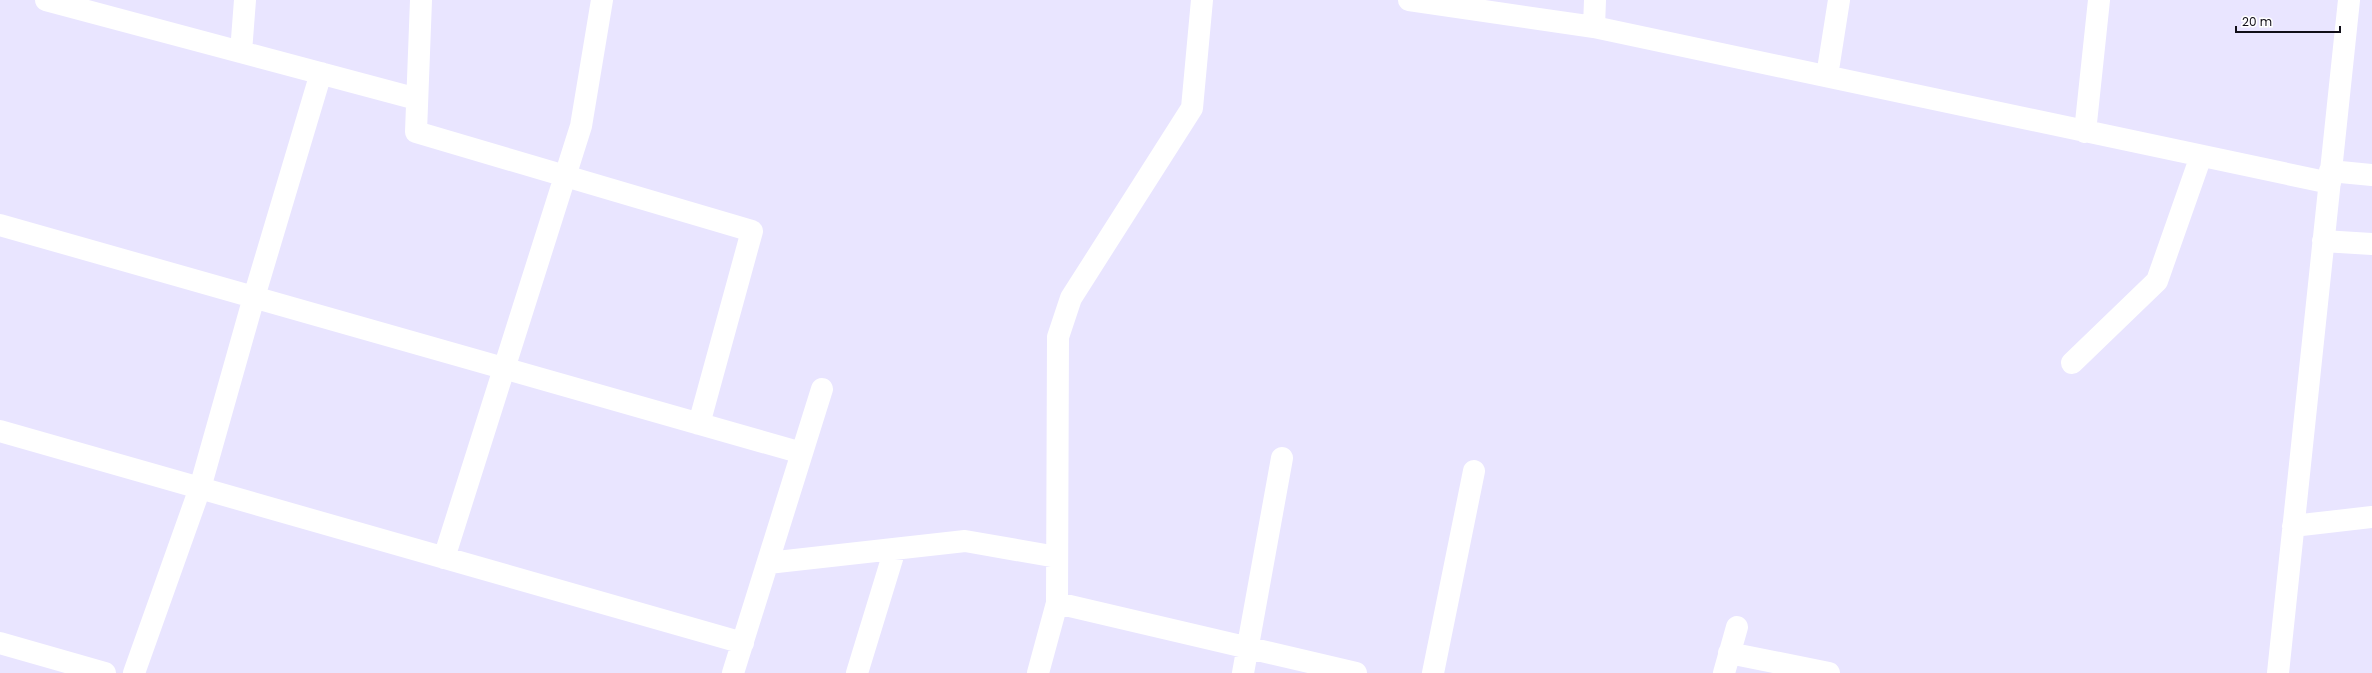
<svg xmlns="http://www.w3.org/2000/svg" width="2372" height="673" viewBox="0 0 2372 673" font-family="Poppins,sans-serif">
	<style>
		.lines { fill: none; stroke-linecap: round; stroke-linejoin: round }
		.minor { stroke: #fff; stroke-width: 22 }
	</style>
	<rect width="100%" height="100%" fill="#e9e5ff"/>
	<g class="lines">
		<!-- minor -->
		<path class="minor" d="M46,0l371,99
			M421,0l-5,132 336,99 -53,193
			M1409,0l185,27 736,156
			M1594,27l1,-27
			M241,52l4,-52
			M1827,76l12,-76
			M2085,132l14,-132
			M2330,171l42,4
			M0,225l802,228
			M2323,241l49,3
			M2072,363l85,-82 44,-125
			M0,431l743,212
			M2293,526l79,-9
			M444,558l137,-432 21,-126
			M768,563l197,-22 92,16
			M1057,603l299,70
			M0,643l105,30
			M1729,653l100,20
			M134,673l66,-185 54,-191 67,-224
			M733,673l89,-284
			M857,673l38,-124
			M1038,673l19,-70 1,-266 13,-39 121,-190 10,-108
			M1243,673l39,-215
			M1433,673l41,-202
			M1724,673l13,-46
			M2278,673l71,-673"/>
	</g>
	<!-- scale -->
	<path d="M2236 26v6h104v-6" fill="none" stroke="#100e18" stroke-width="2"/>
	<text x="2242" y="26" font-size="12" fill="#100e18" stroke="#ffffff" stroke-width="3" paint-order="stroke">20 m</text>
</svg>
